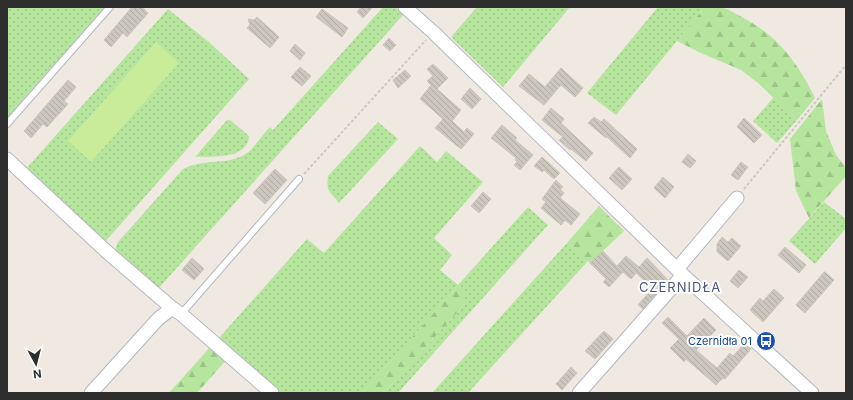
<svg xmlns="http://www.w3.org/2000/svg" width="853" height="400" viewBox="0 0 853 400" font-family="Inter,sans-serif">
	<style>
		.grass { fill: url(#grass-dots) }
		.forest { fill: url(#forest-firs) }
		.pitch { fill: #c9ec9a }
		.building { fill: url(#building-back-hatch); stroke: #cbc5ba }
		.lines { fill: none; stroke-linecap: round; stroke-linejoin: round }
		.service-casing { stroke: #b4b7c1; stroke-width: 8 }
		.minor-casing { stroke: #b4b7c1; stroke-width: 15 }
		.path { stroke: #c9c9c9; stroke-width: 2; stroke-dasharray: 3 2; stroke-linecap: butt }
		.service { stroke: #fff; stroke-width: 6 }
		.minor { stroke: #fff; stroke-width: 13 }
		.labels { text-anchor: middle; stroke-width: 4; stroke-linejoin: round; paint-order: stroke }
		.transit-label { font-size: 11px; fill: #164399; stroke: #fff; text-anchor: end }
		.quarter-label { font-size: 13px; letter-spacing: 1px; fill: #4d5680; stroke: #fff }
	</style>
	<defs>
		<pattern id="grass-dots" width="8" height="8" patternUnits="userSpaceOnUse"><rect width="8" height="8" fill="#b6e59e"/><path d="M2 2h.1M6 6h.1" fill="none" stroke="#9dc588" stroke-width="1.8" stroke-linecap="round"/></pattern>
		<pattern id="forest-firs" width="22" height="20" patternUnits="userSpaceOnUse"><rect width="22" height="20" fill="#b6e59e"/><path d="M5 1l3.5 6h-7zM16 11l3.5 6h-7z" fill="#9dc588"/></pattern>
		<pattern id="building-back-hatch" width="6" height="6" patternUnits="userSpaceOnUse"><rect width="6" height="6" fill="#cbc7bf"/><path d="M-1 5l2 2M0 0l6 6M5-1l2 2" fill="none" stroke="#afaba4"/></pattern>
	</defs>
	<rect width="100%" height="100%" fill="#efe9e1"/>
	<!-- grass -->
	<path class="grass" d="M7,7h98l-98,111z
		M383,7h12l8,8 -246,275 -41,-36v-7l2,-5 65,-73c21,-11 46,-3 64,-16 6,-4 17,-20 23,-26l3,3z
		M477,7h93l-67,80 -52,-50z
		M658,7h47l-89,108 -29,-22z
		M168,9l42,34 39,36 -145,164 -79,-73z
		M774,97l23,23 -20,23 -24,-22z
		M227,120h3l19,16c-1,24 -37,20 -54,21z
		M378,122l20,17 -59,64c-9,-13 -13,-9 -11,-27z
		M420,146l17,16 9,-11 37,31 -49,56 18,17 -12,15 18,15 70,-78 20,18 -150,168h-14l81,-89 -6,-19 -97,108h-82l-61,-55 88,-99 17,14z
		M824,202l22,17v9l-31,36 -26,-23z
		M567,243l21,18 -120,132h-36z"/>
	<!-- forest -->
	<path class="forest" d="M705,7c5,0 11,-1 15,0 7,1 14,6 20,9 37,19 57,45 75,82l-18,22 -39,-37 -17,-13 -40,-17 -24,-12z
		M822,99l4,32 10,24 10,13v8l-37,42 -13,-27 -6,-52z
		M599,206l25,25 -34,32 -23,-20z
		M459,285c5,6 7,11 6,19l-81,89h-22z
		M212,345l16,13 -31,35h-28z"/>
	<!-- pitch -->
	<path class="pitch" d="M156,42l23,21 -88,99 -23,-21z"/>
	<!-- building -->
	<path class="building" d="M132,7h10l6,6 -21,24 -4,-4 -12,14 -7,-7z
		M361,7h12l-10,11 -6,-6z
		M322,9l26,19 -6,9 -26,-20z
		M257,17l22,20 -9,11 -23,-20 3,-3 -2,-6 6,1z
		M389,38l7,7 -6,6 -7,-6z
		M295,44l10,9 -5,7 -10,-9z
		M433,64l15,14 -11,11 24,21 -9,11 12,11 3,-4 7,6 -13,15 -26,-21 8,-9 -23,-20 11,-14 -4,-4 6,-5 -6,-7z
		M300,67l11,9 -9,10 -11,-9z
		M561,68l22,20 -8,9 -14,-12 -17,20 -25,-19 10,-12 16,13z
		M405,70l6,6 -13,12 -5,-8z
		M68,80l8,7 -12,14 4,3 -21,23 -4,-3 -12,14 -7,-7z
		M470,88l11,11 -9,10 -11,-10z
		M551,108l13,11 -3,4 32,30 -7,8 -15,-12 -1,1 -11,-10 4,-3 -21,-17z
		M594,117l7,5 3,-3 33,30 -7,9 -23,-21 -1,1 -18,-15z
		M744,118l18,17 -8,8 -17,-16z
		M502,125l15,13 -2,2 18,15 -13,15 -6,-5 3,-3 -2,-2 1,-2 -25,-20z
		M688,154l8,7 -6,7 -8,-6z
		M542,157l18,16 -6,6 -10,-9 -2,2 -8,-6z
		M741,162l7,5 -10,13 -7,-5z
		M619,167l13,12 -10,11 -13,-12z
		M275,169l12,11 -22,24 -12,-11z
		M663,177l11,10 -9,11 -11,-10z
		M556,180l7,7 -3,2 4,4 -4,5 20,16 -9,11 -6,-5 -4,5 -20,-17 5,-6 -4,-3z
		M483,192l8,7 -12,14 -8,-7z
		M722,237l6,5 4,-4 9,8 -13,15 -11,-9v-8z
		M785,247l21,18 -7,8 -21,-18z
		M603,251l14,15 9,-10 13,11 8,-9 21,22 -25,29 -5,-4 15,-17 -17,-15 -5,6 -8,-7 -14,15 -6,-5 3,-3 -16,-16z
		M192,258l12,11 -10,11 -12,-10z
		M739,270l9,7 -10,11 -8,-7z
		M824,272h1l9,8 -29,33 -9,-8z
		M774,289l10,9 -21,24 -13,-12 10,-12 3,3z
		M668,317l19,19 17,-18 12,12 -20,20 21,18 13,-15 3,3 12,-13 6,6 -26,30 -2,-1 -7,7 -30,-26 -2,3 -14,-14 9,-9 -17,-16z
		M604,331l9,8 -18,20 -10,-8z
		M571,367l6,6 -15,17 -6,-6z"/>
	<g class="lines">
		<defs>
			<path id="service" d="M7,124l103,-117
				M181,314l118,-135"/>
			<path id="minor" d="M405,7l28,25 250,243 129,118
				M7,159l99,92 66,57
				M677,269l60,-71
				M91,393l67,-74 14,-11 9,6 91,79
				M579,393l104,-118"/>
		</defs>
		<!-- service casing -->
		<use href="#service" class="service-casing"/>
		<!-- minor casing -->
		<use href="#minor" class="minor-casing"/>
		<!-- path -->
		<path class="path" d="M304,174l122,-134
			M744,189l102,-124"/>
		<!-- service -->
		<use href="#service" class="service"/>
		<!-- minor -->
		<use href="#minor" class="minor"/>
	</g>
	<!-- icons -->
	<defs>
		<symbol id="bus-disc" viewBox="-11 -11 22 22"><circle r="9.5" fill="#1a4fb4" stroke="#fff"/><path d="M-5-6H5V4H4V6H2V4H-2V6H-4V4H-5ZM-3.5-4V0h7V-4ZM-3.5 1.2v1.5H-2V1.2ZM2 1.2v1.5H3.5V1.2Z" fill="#fff"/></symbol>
	</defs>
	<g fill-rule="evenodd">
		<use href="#bus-disc" x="755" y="330" width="22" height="22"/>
	</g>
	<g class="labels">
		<!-- transit labels -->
		<g class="transit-label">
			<text x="752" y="345">Czernidła 01</text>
		</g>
		<!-- quarter labels -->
		<g class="quarter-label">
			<text x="680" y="292">CZERNIDŁA</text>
		</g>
	</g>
	<!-- border -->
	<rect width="853" height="400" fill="none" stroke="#2e2e2e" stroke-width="16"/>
	<!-- north arrow -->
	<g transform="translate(36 364) rotate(173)" stroke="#ffffff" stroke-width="3" paint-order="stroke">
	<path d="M0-3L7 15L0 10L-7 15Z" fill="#2e2e2e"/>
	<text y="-6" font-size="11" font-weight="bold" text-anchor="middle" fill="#2e2e2e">N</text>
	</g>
</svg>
